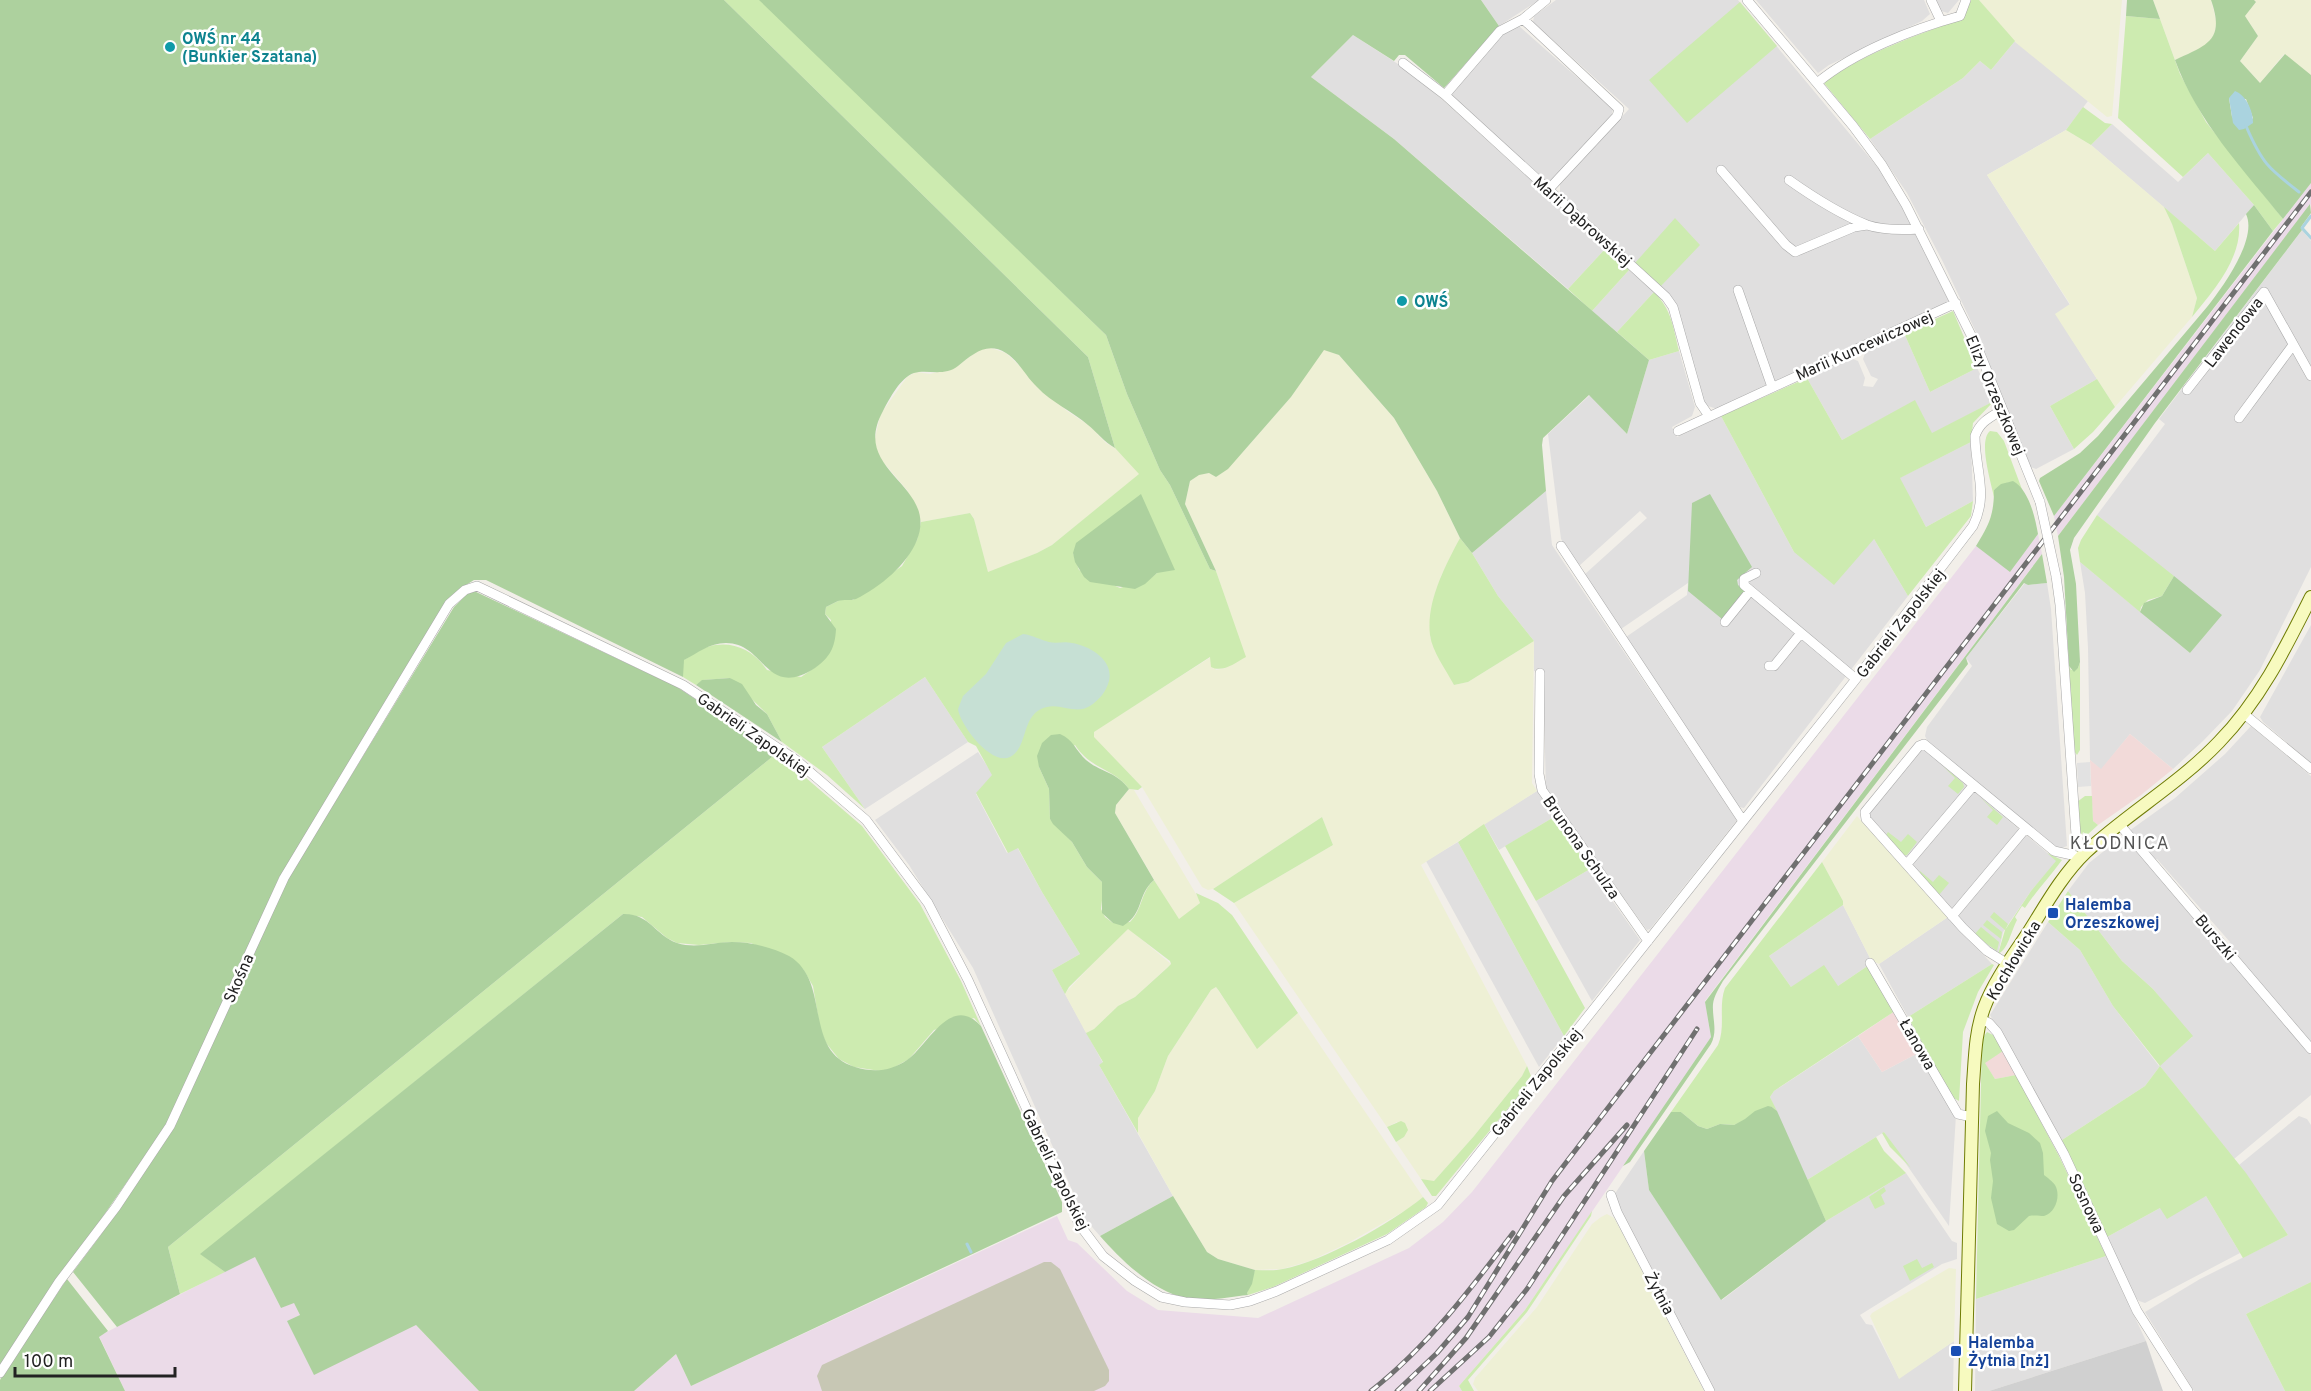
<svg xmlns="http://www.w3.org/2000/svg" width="2311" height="1391" viewBox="0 0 2311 1391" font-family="Overpass,sans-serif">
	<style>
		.residential { fill: #e0dfdf }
		.commercial { fill: #f2dad9 }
		.industrial { fill: #ebdbe8 }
		.religious { fill: #d0d0d0 }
		.construction { fill: #c7c7b4 }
		.farmland { fill: #eef0d5 }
		.grass { fill: #cdebb0; fill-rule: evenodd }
		.forest { fill: #add19e; fill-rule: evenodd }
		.wetland { fill: #c6e0d4 }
		.parking { fill: #e2e2e2 }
		.water { fill: #aad3df }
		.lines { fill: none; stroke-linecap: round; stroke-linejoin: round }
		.stream { stroke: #aad3df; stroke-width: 3 }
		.street-casing { stroke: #a9a9a9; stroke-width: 10 }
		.secondary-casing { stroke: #707d05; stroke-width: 14 }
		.street { stroke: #fff; stroke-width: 9 }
		.secondary { stroke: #f7fabf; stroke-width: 12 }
		.rail-casing { stroke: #707070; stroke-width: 5 }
		.rail { stroke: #fff; stroke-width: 3; stroke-dasharray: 9; stroke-linecap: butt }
		.street-bridge-casing { stroke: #a9a9a9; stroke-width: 10; stroke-linecap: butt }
		.street-bridge { stroke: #fff; stroke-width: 9 }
		.culture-dot { fill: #0f9aa8; stroke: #fff; stroke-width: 2 }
		.transit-dot { fill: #1a4fb4; stroke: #fff; stroke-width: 2 }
		.labels { text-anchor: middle; stroke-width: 5; stroke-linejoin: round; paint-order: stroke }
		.culture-label { font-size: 16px; font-weight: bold; fill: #0d838f; stroke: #fff; text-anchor: start }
		.street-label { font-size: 16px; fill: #222; stroke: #fff }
		.transit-label { font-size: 16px; font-weight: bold; fill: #164399; stroke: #fff; text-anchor: start }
		.neighbourhood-label { font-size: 18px; letter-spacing: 1.5px; fill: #555; stroke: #fff }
	</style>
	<rect width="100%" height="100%" fill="#f2efe9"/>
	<!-- residential -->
	<path class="residential" d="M1481,0h58l-40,26z
		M1556,0h182l141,169 25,39 47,93 -234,108 -9,-3 -4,-4 -32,-104 -112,-105v-9l69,-75 -96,-87 1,-6z
		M1756,0h168l6,14 -8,7 -93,44 -11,8z
		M1936,0h23l-11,13 -7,-2z
		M1519,26l94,83 -2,8 -60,65h-6l-95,-88 52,-60z
		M1353,35l45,29 38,30 170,154 -38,41 -174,-150 -83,-62z
		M2015,41l73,60 -22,29 -79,45 83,130 -14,9 41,65 -47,27 24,43 -38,20 -5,-2 -56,-137 -32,-68 -36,-69 -37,-54 93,-61 17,-17 11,9z
		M2112,124l66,58 30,-29 46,52 -39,46 -124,-106z
		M2302,230l9,11v326l-51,103 -28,41 -29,30 -30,28 -43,-35 -29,36 -11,-10 -2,-112 -3,-55 -5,-31 110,91 31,-38 -124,-100 68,-91 -6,-5z
		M1629,270l25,22 -37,40 -25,-21z
		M1904,333l26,59 47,-24 17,33 -62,33 -17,-33 -73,39 -35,-62 41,-21 10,4 7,17 -2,8 10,1 5,-8 -7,-3 -8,-17 3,-9z
		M1679,351l16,56 -3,9 -20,11 5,10 44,-21 73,136 80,-13 34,57 -164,212 -5,-1 -113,-170 61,-42 1,-12 -67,46 -37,-54 63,-57 -7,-7 -61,55 -18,-27 -13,-105 42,-39 37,39 22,-74z
		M1971,442l2,59 -47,26 -27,-49z
		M1546,491l6,54 185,275 -87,109 -3,1 -101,-139 -3,-120h-9v-30l-36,-45 -26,-43z
		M2025,583l3,2 19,-2 4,26 16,237 -5,2 -8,-1 -126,-105 -3,-6 2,-9 45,-61 -6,-8z
		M2311,625v138l-48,-41 -3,-5z
		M925,677l43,65 -103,67 -43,-62z
		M2251,726l60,50v267l-83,-98 2,-3 -73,-83 -3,2 -25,-30 46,-33 50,-44z
		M1921,747l136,114 -26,30 -28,41 -5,22 -22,-16 -109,-123z
		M978,752l15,23 -17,19 31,59 10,-6 25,45 38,62 -28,16 51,93 -4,2 74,131 -73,40 -15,-17 -112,-251 -64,-103 -34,-45z
		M1537,791l17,26 -55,33 -15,-26z
		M2124,835l187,220v40l-77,64 -74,-93 -15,20 -83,54 -72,-125 58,-93 32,28 33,56 46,60 33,-29 -39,-48 -31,-28 -54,-70 21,-28z
		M1458,842l106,194 -25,31 -113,-206z
		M1590,869l50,71 -48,61 -56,-100z
		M1843,905l28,55 -2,5 -31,21 -47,1 -22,-31z
		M1948,917l44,47 -84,53 -29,-53z
		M1858,1036l24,36 38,-20 36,63 -7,111 -65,-94 -77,48 -37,-83 4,-6z
		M2299,1116l8,3 4,6v157l-65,32 39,77h-91l-49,-79 55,-33 88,-44 -49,-70z
		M1644,1151l5,39 73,110 104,-79 80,-48 46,68 5,2v16l-15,5 -82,51 6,9 6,1 27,53 55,-37 -1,50h-239l-95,-181 -5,-15z
		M2206,1196l34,57 -95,50 -6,-2 -4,-4 -28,-60 53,-29z
		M2106,1256l40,85 -157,50h-14l1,-92z"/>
	<!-- commercial -->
	<path class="commercial" d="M2130,734l43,35 -32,26 -43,30 -5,-4 -3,-61 11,9z
		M1895,1011l25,41 -38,20 -24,-36z
		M2003,1051l13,24 -21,4 -11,-17z"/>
	<!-- industrial -->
	<path class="industrial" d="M2311,183v21l-253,332 -4,-20z
		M2038,534l4,20 -337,447 6,36 -186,273 -66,76 3,5h-828l42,-37 15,32 366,-170 11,24 9,3 50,48 31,19 100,8 151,-70 34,-26 29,-30 504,-646 34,25z
		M255,1256l26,52 13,-6 6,13 -12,6 128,4 63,66h-354l-26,-55z"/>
	<!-- religious -->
	<path class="religious" d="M2146,1341l17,50h-174z"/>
	<!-- construction -->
	<path class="construction" d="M1044,1262h7l9,7 49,101v11l-4,5 -11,5h-272l-5,-15 5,-11z"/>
	<!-- farmland -->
	<path class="farmland" d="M1979,0h143l-10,116 -5,1 -92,-75z
		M2153,0h58l6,24 -5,16 -6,6 -31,14z
		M2254,0h57v75l-27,-21 -24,29 -20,-22 18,-25 -13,-20 11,-14z
		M2066,130l25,15 73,62 8,17 25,74 -5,19 -77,90 -60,-93 15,-10 -83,-129z
		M991,348l15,5 61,58 23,15 16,17 9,5 25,26 -88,71 -15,8 -49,20 -14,-54 -4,-6 -49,9 -14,-32 -29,-34 -4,-13 6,-28 27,-38 9,-5 14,2 26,-7 24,-18z
		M1324,349l15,6 55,63 43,73 23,47 -19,38 -7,21 -4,25v15l24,48 14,-3 66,-41 -2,142 5,8 -116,74 106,201 -5,10 -48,60 -41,46 -12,-3 -25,-37 8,-5 -7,-15 -10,5 -153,-224 99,-58 -11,-28 -109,72 -5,1 -6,-3 -60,-100 -49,-50 1,-5 5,-4 112,-71 5,13 9,-2 20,-11 -29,-86 -31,-67 3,-14 2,-9 9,-7 11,-1 6,4 26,-24 49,-56z
		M1129,789l5,1 65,109 1,4 -18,15 -3,1 -3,-2 -61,-104 1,-8z
		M1857,816l91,101 -69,47 -8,-4 -28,-55v-4l-21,-39z
		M1128,928l43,36 -36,33 -17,9 -24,23 -8,4 -21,-39 2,-3 57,-61z
		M1216,987l41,61 41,-35 125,184 -15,12 -60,34 -38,18 -28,8 -27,1 -37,-11 -11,-7 -34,-56 -35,-63 -2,-9 2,-6 17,-27 13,-35 43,-66z
		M1607,1214l7,4 10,18 80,155h-226l-5,-7 2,-6 62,-71 55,-83 9,-7z
		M1949,1268l7,1 -2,72 -55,38 -29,-63 2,-3z"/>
	<!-- grass -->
	<path class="grass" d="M724,0h37l345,335 21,59 33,76 10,15 40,84 6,2 30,86c-11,6 -23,16 -35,10l-1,-10 -116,75v5l48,50 -4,3 -9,-1c-15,-21 -38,-19 -54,-44l-36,22 10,22 1,30 22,23 15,25 15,15 1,10 -2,17 4,8 8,6 17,-1c13,-13 10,-29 24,-42l25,39 21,-16 -4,-10 22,10 14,12 66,98 -41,36 -38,-58 -3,-4 -5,3 -43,66 -13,35 -17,27v15l-39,-68 4,-3 -17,-29 8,-4 24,-23 17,-9 32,-29 4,-4 -1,-3 -42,-32 -59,58 -4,7 -13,-24 28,-16 -38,-62 -24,-44 -10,5 -32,-60 16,-18 -16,-29 -8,-4 -43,-65 -103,70 43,62 -38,-34 -45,-33 -15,-28 -37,-36 -27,2 -7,5 -13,-8v-17c7,-3 14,-10 21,-12 25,-9 48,0 63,22l34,7 16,-11 14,-46 -6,-6 1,-7 14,-7h13l49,-34 15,-26 4,-18 49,-9 4,6 14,53 49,-19 15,-8 87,-71 -24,-26 -27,-91zM1073,553l84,20 -6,5 -31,10 -41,-18z
		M1971,0h8l36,41 -24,29 -11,-9 -17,17 -93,61 -46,-56c41,-31 92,-47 139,-65z
		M1740,2l37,44 -90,77 -38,-43z
		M2126,16l34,3 20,55 26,48 77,97 -10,12 -19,-26 -46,-52 -25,24 -65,-59z
		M2083,107l22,16 7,1 -21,21 -25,-15z
		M2164,207l51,44 24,-28c3,36 -26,68 -47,94l5,-19 -25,-74z
		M1675,218l25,27 -39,41 -26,-23z
		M1606,248l23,22 -37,41 -24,-22z
		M1654,292c18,18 19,35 25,59l-30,9 -32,-28z
		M1953,311l24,57 -47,24 -26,-59z
		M1807,378l35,62 73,-40 17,33 62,-32 -21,22 -2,19 -71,36 26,49 47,-26 -2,15 -63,80 -34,-57 -40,46 -40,-33 -73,-136z
		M2097,379l18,28 -22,25 -19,17 -24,-43z
		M1990,431l7,1 7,9 19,51 -14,-10 -15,8v7c-3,-15 -16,-56 -4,-66z
		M2097,515l77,61 -12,20 -14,4 -7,7 -1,5 -60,-50 -2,-14 3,-8z
		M1460,538l12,15 26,43 36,45 -66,41 -14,3c-8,-15 -22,-34 -24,-50 -4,-33 15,-69 30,-97z
		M2080,662v88l-3,5 -3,-4 -5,-85 2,4 7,-2z
		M777,753l85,73 58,78 41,77 20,45 -7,-8 -40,12 -25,29 -18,10 -11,2 -26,-4 -15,-8 -13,-16 -6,-15 -7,-42 -10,-17 -52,-26 -20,-1 -32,3 -22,-2 -10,-5 -25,-21 -19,-3 -422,340 24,18 -45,22 -12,-47z
		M1943,766l20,17 1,4 -6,7 -10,-8 7,-8z
		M2085,796h7l1,25 5,4 -11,10 -4,-3 -1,3 -2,-4 -3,-29z
		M1981,798l22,19 -6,8 -10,-8 6,-7z
		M1322,817l11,28 -99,58 -21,-14z
		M1554,817l36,52 -54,32 -31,-55z
		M1484,824l101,184 -21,28 -106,-194z
		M1888,832l13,10 7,-8 9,8 -10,13 -4,1 -17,-21z
		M2047,853l15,7c-12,17 -26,31 -37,48l-3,-2 -7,11 2,3c-6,11 -9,30 -19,34l7,-24 -15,-13 4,-5 14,12 -3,6 26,-39 25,-30z
		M1822,862l21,39v4l-74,51 22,31 33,-22 14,21 31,-21 26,46 -121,80 -4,6 7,14 -5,-4 -38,18 -14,-1 -13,5 -9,-3 -17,-14h-10l47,-67c8,-19 0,-38 7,-57z
		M1920,871l13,11 6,-7 10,8 -10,12 -20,-22z
		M2068,891l54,70 31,28 40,47 -33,30 86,107 42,62 -45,23 -37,-62 -39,23 -7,-11 -53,29 -45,-97 83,-54 15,-20 -47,-60 -33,-56 -32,-28z
		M1987,920l15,12 -1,7 -18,-14z
		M1981,927l18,15 -2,9 -23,-16z
		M1992,964l2,1 -16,27 -15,40 -4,69 -7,-4 -44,-80z
		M1987,1032l8,4 8,15 -18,12 10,16 21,-4 44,83 46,98 -130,43 6,-260z
		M1527,1066l4,10 -3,8 -92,112h-4l-11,-17 13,2 40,-45 48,-60z
		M1401,1121l4,2 3,7 -4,7 -8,5 -9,-15z
		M1884,1132l27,36 -21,-21 -8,-14z
		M1876,1137l8,14 22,22 -80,48 -19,-41z
		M1884,1187l2,4 -5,4 4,9 -10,5 -6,-12z
		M1423,1197l5,6 -2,4 -39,27 -114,53 -25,8 -1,-2 8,-23c9,0 19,1 28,-1 41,-8 107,-45 140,-72z
		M1592,1211l-1,5 -64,96 -59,68 6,11h-12l-3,-5 66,-76z
		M1917,1259l5,9 10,-5 2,4 -24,14 -7,-15z
		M2311,1282v109h-26l-39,-77z"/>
	<!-- forest -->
	<path class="forest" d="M0,0h724l364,357 27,91c-11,-6 -17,-15 -27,-23 -16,-14 -36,-22 -51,-38 -11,-10 -18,-26 -31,-34 -19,-12 -33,1 -48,13 -14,11 -31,3 -44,7 -14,5 -24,25 -31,38 -34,61 56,73 34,129 -10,25 -37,47 -61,59 -6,2 -12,0 -18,2 -4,2 -8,4 -12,6l-1,7 11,15c-1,19 -6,28 -21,39 -50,32 -49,-25 -89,-25 -17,0 -28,10 -42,17l-1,17 -197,-97h-12l-16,10 -179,288 -112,246 -167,241z
		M759,0h722l18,26 -55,62 -39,-33h-6l-5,6 -41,-26 -42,42 83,62 255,221 -22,74 -38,-39 -46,43 -1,7 4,46 -74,62 -12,-15 -23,-47 -43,-73 -55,-63 -15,-5 -33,47 -63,72 -12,8 -7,-4 -10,2 -9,6 -5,23 31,67 -6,-2 -40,-84 -10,-15 -33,-76 -21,-59z
		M2127,0h26l7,19 -34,-3z
		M2211,0h43l2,2 -11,14 13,20 -18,25 20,22 25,-29 26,21v108l-28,36c-40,-50 -86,-98 -108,-159 33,-15 50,-20 36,-60zM2229,98l17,1 7,19 -7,8 -14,-9z
		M2310,204l1,9 -10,14 1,3 -147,193 -81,115 -4,12 6,34 4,78 -2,6 -4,4 -5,-6 -5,-89 -6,-41z
		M2254,205l19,26 -219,285 -15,-35 1,-3 40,-25 18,-17 109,-129c15,-19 51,-68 39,-93z
		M2013,481c16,9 22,36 25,53l-28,38 -34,-26c13,-21 18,-31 18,-56l7,-6z
		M1141,494l34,76 -18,3 -12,11 -10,5 -45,-7 -6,-5 -9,-15 -2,-9 3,-10z
		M1710,494l42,73 -15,13 1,5 7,6 -23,28 -34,-28 4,-88z
		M2042,554l5,29 -19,2 -4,-2 -58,75 2,6 -245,317c-4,7 -9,15 -10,23 -1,15 5,26 -2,40l-81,118 -7,4 88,-129 -6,-35z
		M2174,576l48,39 -32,38 -50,-41 4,-9 18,-7z
		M474,591l203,96 100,66 -609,494 12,47 -63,33 -44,-55 27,-36 74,-109 114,-248 166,-272 13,-13z
		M730,678l12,6 14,21 11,9 15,28 -86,-57 6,-5z
		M1060,734c13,5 16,17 26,26 14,12 31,12 43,29l-13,16 -1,8 39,67c-18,16 -9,32 -31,46l-10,-3 -11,-10v-31l-15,-15 -15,-25 -19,-18 -3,-5 -1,-30 -10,-22 -2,-11 5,-13 9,-8z
		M623,914c26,-1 32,21 54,29 19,6 37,-1 55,-1 18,0 40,5 57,14 43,25 13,95 66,111 19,6 36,4 52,-7 21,-14 43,-67 74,-34l81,176v10l-371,174 -15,-32 -42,37h-155l-63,-66 -102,50 -27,-54 13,-6 -6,-12 -13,5 -26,-51 -30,15 -25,-18z
		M1768,1106l4,1 5,4 49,110 -105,79 -72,-110 -5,-39 27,-39h10l17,14 9,3 13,-5 14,1 11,-6 10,-8z
		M1997,1111l11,12 21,10 11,10 3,10 1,22c3,2 9,7 11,10 6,10 1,28 -11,31 -4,0 -9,-1 -15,0l-15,14 -5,1 -12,-7 -6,-26 2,-17 -3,-21 1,-7 -6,-22 3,-15z
		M1173,1196l34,56 11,7 37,11 -3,14 -5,9 1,2c-19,2 -41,7 -61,3 -32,-5 -66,-38 -87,-62z
		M67,1279l41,52 -9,6 26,54h-125v-11l5,-9z"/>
	<!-- wetland -->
	<path class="wetland" d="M1023,634c10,1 17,6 26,8 8,2 15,-1 23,1 18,3 42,17 37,38 -3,11 -10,19 -19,25 -16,10 -32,-6 -49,3 -20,10 -13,39 -31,48 -19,9 -50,-32 -52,-48l5,-13 23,-22 20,-31z"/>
	<!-- parking -->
	<path class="parking" d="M2090,762l1,24 -13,1 -1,-24z"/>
	<!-- water -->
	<path class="water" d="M2235,91c11,4 18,20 18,32l-9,6 -5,1 -6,-7 -4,-25z"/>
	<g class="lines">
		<!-- stream -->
		<path class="stream" d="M2246,126c16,37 22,42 53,66
			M2311,216l-9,12 9,10
			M967,1244l4,8"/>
		<defs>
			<path id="street" d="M1747,0l106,126 29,39 24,40 73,146 61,151
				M1931,0l10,21
				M1523,19l96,90 -2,7 -68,73
				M1403,63l42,32 221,202 7,10 27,96 9,13
				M1817,83c37,-31 96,-54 143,-67l6,-16
				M1445,95l55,-64 23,-12 23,-19
				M1721,170l65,75 9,7 59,-25 13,-2
				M1789,180c24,17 51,34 78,45 15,5 36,5 52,4
				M1738,290l34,97
				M2187,390l77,-98 47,84
				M2239,418l54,-73
				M1678,431l278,-128
				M1561,546l182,275
				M1756,573l-12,6v6l112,94
				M2056,576l4,29 16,230 3,8 7,9
				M1725,622l25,-31
				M1769,666h5l27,-33
				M1540,673l-1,101 3,16 106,151
				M2244,714l67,55
				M2120,825l191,224
				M1907,864l66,-78
				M1952,916l74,-88
				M1870,963l88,151 14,3
				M2008,964l-21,-13 -24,-23 -97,-109 -1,-7 54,-66 5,-2 130,107 27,6
				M1981,1019l8,4 8,9 67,122 73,157 51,80
				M1611,1195l6,17 93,179
				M0,1373l59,-91 57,-75 54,-81 114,-248 165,-274 16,-14 12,-4 206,99 113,75 70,60 62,83 40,77 111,244 24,32 32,25 26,16 24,5 45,3 20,-4 27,-10 111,-51 50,-35 418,-526 117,-153c16,-32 2,-56 2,-90 5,-14 14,-18 27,-26"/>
			<path id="secondary" d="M1965,1391l8,-307c2,-26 2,-51 11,-76 10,-27 28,-51 44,-75 17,-27 34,-58 58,-81 42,-39 93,-68 133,-110 41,-42 66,-93 92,-145"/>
		</defs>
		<!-- street casing -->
		<use href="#street" class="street-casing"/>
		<!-- secondary casing -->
		<use href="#secondary" class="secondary-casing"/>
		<!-- street -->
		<use href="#street" class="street"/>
		<!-- secondary -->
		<use href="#secondary" class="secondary"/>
		<defs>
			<path id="rail" d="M1371,1391c56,-44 99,-101 142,-158
				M1397,1391l40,-38 31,-36 84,-136 16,-21 743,-968
				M1419,1391l47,-53 98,-142 63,-71
				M1430,1391l59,-54 38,-48 170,-260"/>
		</defs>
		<!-- rail casing -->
		<use href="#rail" class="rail-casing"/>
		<!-- rail -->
		<use href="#rail" class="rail"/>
		<defs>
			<path id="street-bridge" d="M2040,502l16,74"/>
		</defs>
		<!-- street-bridge casing -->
		<use href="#street-bridge" class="street-bridge-casing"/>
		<!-- street-bridge -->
		<use href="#street-bridge" class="street-bridge"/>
	</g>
	<!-- markers -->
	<g class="culture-dot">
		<circle cx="170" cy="47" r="6"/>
		<circle cx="1402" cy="301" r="6"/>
	</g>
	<g class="transit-dot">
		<rect x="2047" y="907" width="12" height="12" rx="3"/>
		<rect x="1950" y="1345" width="12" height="12" rx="3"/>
	</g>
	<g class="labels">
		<!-- culture labels -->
		<g class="culture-label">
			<text x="182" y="44">OWŚ nr 44<tspan x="182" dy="18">(Bunkier Szatana)</tspan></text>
			<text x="1414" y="307">OWŚ</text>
		</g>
		<!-- street labels -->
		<g class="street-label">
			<text transform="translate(1583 221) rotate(42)" y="6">Marii Dąbrowskiej</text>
			<text transform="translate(2233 332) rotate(-52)" y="6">Lawendowa</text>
			<text transform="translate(1864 345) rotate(-24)" y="6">Marii Kuncewiczowej</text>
			<text transform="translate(1996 395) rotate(67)" y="6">Elizy Orzeszkowej</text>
			<text transform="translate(1900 623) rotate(-52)" y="6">Gabrieli Zapolskiej</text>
			<text transform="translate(754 734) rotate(35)" y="6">Gabrieli Zapolskiej</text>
			<text transform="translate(1582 847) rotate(55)" y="6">Brunona Schulza</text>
			<text transform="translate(2216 937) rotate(50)" y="6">Burszki</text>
			<text transform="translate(2013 960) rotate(-59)" y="6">Kochłowicka</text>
			<text transform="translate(238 978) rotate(-66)" y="6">Skośna</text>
			<text transform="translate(1918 1044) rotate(60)" y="6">Łanowa</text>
			<text transform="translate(1536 1082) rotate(-51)" y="6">Gabrieli Zapolskiej</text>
			<text transform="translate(1056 1169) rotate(64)" y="6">Gabrieli Zapolskiej</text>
			<text transform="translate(2087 1203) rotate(65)" y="6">Sosnowa</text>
			<text transform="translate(1660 1293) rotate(62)" y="6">Żytnia</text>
		</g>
		<!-- transit labels -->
		<g class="transit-label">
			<text x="2065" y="910">Halemba<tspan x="2065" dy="18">Orzeszkowej</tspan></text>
			<text x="1968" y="1348">Halemba<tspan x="1968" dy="18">Żytnia [nż]</tspan></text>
		</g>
		<!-- neighbourhood labels -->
		<g class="neighbourhood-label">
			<text x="2120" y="849">KŁODNICA</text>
		</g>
	</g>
	<!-- scale -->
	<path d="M15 1367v9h160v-9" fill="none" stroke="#222222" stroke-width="3"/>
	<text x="24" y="1367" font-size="18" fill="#222222" stroke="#ffffff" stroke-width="4.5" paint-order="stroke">100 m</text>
</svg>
